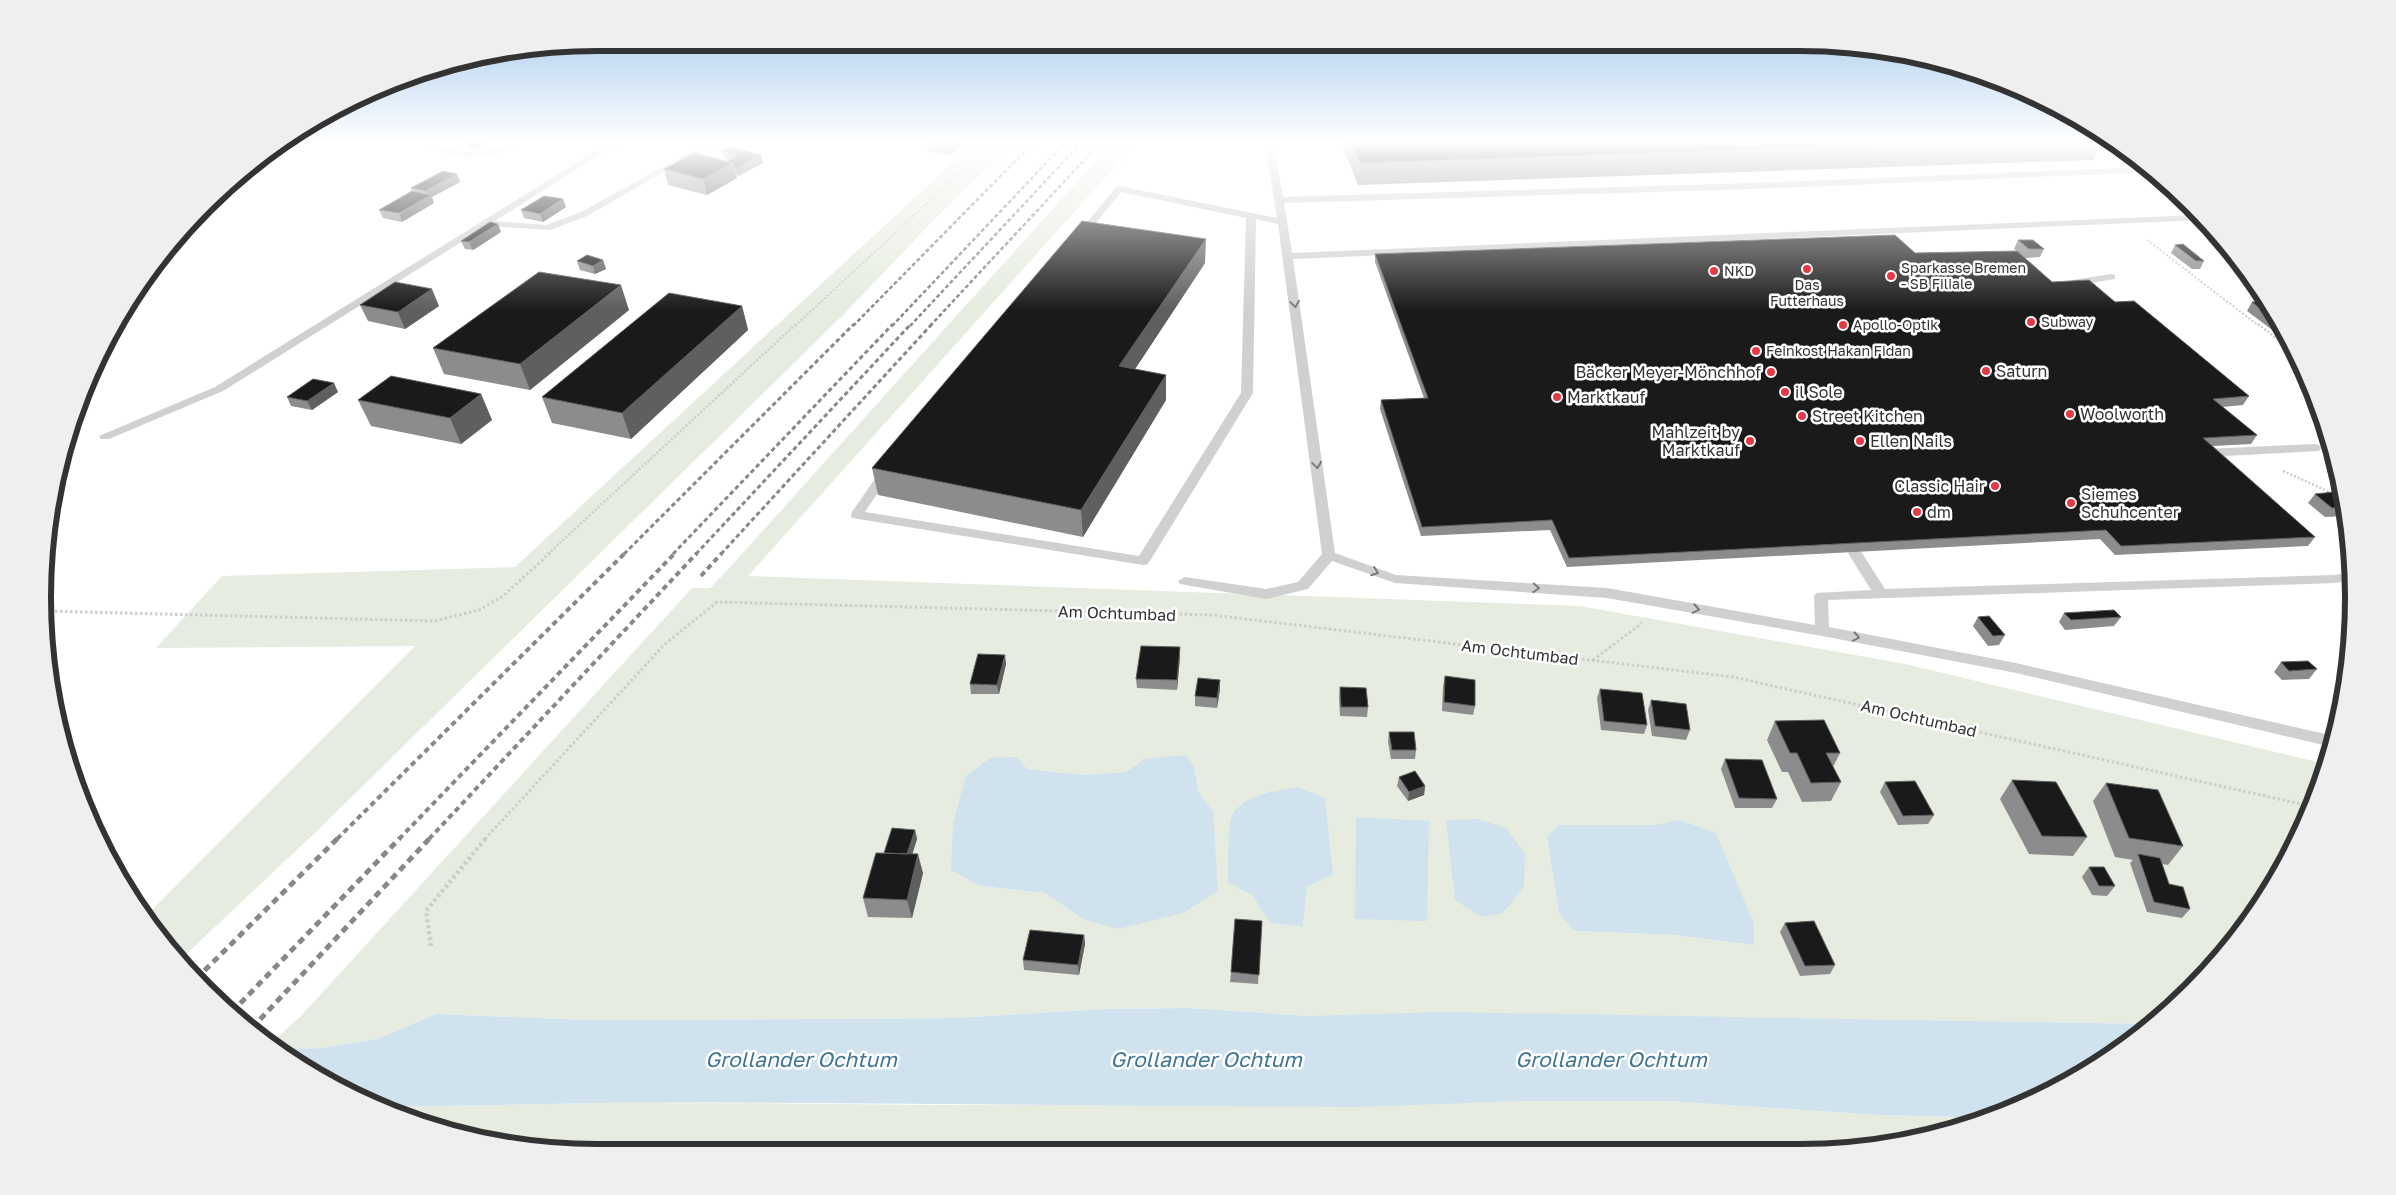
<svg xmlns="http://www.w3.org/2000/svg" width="2396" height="1195" viewBox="0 0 2396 1195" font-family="'Golos Text',sans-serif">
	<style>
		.green { fill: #e6ecdf; fill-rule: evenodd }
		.water { fill: #cfe2ee }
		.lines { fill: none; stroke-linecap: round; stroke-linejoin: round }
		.path-far3 { stroke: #cdcdcd; stroke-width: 2; stroke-dasharray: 2 2; stroke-linecap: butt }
		.path-far2 { stroke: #cdcdcd; stroke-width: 2.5; stroke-dasharray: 2 2; stroke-linecap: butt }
		.path-far1 { stroke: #cdcdcd; stroke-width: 3; stroke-dasharray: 2.5 2.5; stroke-linecap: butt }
		.path { stroke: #cdcdcd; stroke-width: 4.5; stroke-dasharray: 3 3; stroke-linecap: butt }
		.lane { fill: #d0d0d0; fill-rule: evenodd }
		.rail-far3 { stroke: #888; stroke-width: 2.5; stroke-dasharray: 4 2.5; stroke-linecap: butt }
		.rail-far2 { stroke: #888; stroke-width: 3; stroke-dasharray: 4.5 3; stroke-linecap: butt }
		.rail-far1 { stroke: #888; stroke-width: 4; stroke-dasharray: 5.5 4; stroke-linecap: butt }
		.rail { stroke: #888; stroke-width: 5; stroke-dasharray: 7 5; stroke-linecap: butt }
		.wall { fill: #8c8c8c }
		.shaded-wall { fill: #5f5f5f }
		.building { fill: #1a1a1a; stroke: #5f5f5f }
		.oneway { stroke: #7a7a7a }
		.poi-dot { fill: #e63946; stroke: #fff; stroke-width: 2 }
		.labels { text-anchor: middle; stroke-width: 5; stroke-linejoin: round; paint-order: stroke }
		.far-poi-label { font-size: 14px; fill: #333; stroke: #fff; text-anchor: start }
		.poi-label { font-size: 16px; fill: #333; stroke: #fff; text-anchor: start }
		.street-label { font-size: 16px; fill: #333; stroke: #fff }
		.near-water-label { font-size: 21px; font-style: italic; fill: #3f7597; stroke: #fff }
		.rim { fill: none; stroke: #333; stroke-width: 6 }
	</style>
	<rect width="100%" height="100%" fill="#fff"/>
	<!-- green -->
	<path class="green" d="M975,142h39l-83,81 -86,90 -524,514 -141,133 -35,-43 270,-271 -259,2 66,-72 293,-9z
		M1113,142h24l-389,434 832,30 325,58 421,100 -30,79 -57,93 -89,88 -551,-9 -290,1 -119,-8 -87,1 -147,9 -129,1 -240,1 -151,-6 -59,25 -55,9 -44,2 -8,-6 31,-28 391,-428h18l13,-13zM1017,757l9,12 57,6 43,-3 18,-13 50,7 5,27 14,18 -83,114 -12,4 -34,-9 -39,-27 -65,-7zM1558,825h99l97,120 -80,-10 -100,-4 -15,-17 -12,-77zM1307,887l-4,40 -33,-4 -18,-28z
		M1522,1101h145l211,14 80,2 38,-3 -125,34 -1310,3 -107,-17 -72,-27 270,-5 281,3z"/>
	<!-- water -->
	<path class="water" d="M1186,755l8,11 5,27 14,18 5,80 -35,22 -65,16 -34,-9 -39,-27 -65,-7 -29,-16 2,-46 13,-48 24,-18 27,-1 10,12 56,6 43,-3 18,-13z
		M1298,787l27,11 8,76 -26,13 -4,40 -33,-4 -18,-28 -24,-13c1,-13 -1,-57 4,-66 11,-22 44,-25 66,-29z
		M1356,817l73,4 -2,100 -72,-2z
		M1477,819l29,9 19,26 -1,32 -21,27 -22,4 -26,-17 -9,-80z
		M1679,820l37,13 38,91v21l-80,-10 -100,-4 -15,-17 -12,-77 11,-12h99z
		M1190,1008l119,8 134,-4 707,12 -14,14 -125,72 -15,4 -38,3 -80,-2 -211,-14h-145l-166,6 -704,-5 -270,5c-36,-14 -74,-32 -104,-57l44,-2 55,-9 59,-25 151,6 240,-1 129,-1 147,-9z"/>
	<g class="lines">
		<!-- path-far3 -->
		<path class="path-far3" d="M2147,240l112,86
			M795,326l198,-184"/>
		<!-- path-far2 -->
		<path class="path-far2" d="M2258,324l36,28
			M2283,471l51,23
			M548,554l248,-230"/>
		<!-- path-far1 -->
		<path class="path-far1" d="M45,611l389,10 45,-11 24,-14 47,-43
			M1593,660l49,-37
			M485,839l180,-195 52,-42 495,13 521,62 577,129"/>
		<!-- path -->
		<path class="path" d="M431,946l-5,-35 60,-73"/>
		<!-- lane -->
		<path class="lane" d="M423,142c17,0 31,11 50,10 17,-1 32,-10 50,-10 -24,18 -77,21 -100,0z
			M610,142h10l-125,79 51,4 35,-13 121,-67 -5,-3 16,2 -126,72 -37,14 -63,-4 -264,165 -114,48h-8l-2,-3 116,-49z
			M1265,142h8l10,55 470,-14 394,-16 5,5 -399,17 -469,14 8,50 906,-38 6,5 -911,39 42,294 61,22 211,13 208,37 -1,-29 2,-3 55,-3 -23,-37 7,-4 5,1 25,39 450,-14 15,-3 1,8 -16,3 -507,17 1,27 187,36 318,73 -2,11 -316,-74 -194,-37 -215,-38 -212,-15 -63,-22 -24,28 -42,10 -86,-15 -2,-3 7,-4 81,12 32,-7 24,-28 -44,-330 -22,-5 -3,174 -105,171 -5,1 -291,-47 -1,-3 1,-3 31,-45 4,-1 6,4 -28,42 274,44 102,-163 5,-175 -125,-26 -37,46 -8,-2 40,-49 3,-1 158,32z
			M2111,274l4,1v4l-43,7 -5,-3 5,-3z
			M2315,444l4,1 2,3 -2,3 -114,6 -6,-4 6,-4z"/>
		<!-- rail-far3 -->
		<path class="rail-far3" d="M853,326l181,-184
			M892,326l174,-184
			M910,326l172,-184
			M930,326l171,-184"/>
		<!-- rail-far2 -->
		<path class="rail-far2" d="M624,554l230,-230
			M673,554l220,-230
			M696,554l215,-230
			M721,554l211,-230"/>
		<!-- rail-far1 -->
		<path class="rail-far1" d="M701,576l21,-23
			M337,839l288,-286
			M399,839l276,-286
			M429,839l268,-286"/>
		<!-- rail -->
		<path class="rail" d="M196,979l142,-141
			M232,1012l168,-174
			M252,1028l178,-190"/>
	</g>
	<!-- wall -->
	<path class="wall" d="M455,142h40l-24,8z
		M964,142l-14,13 -22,-3 -1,-8z
		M1341,142h761l-8,18 -736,25z
		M722,151l39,4 2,8 -25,13 -2,-1 1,3 -30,17 -39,-10 -4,-16 63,-8 2,-1 -5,-1z
		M457,174l3,8 -28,15 2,6 -32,19 -19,-4 -4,-8 33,-18 -1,-4z
		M566,207l-23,15 -19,-4 -3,-8z
		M501,232l-28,18 -8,-1 -4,-8z
		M2018,240l26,9 -4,8 -15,1 27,24 63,20 134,94 -6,9 -21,2 35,28 -6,9 -38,2 102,91 -7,9 -193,9 -15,-16 -533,28 -17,-37 -129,6 -41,-127 1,-9 43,-2 -49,-136v-8l540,-1 102,-2 -3,-2z
		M2175,245l29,16 -4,8h-8l-21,-16z
		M603,260l3,9 -11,5 -15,-4 -3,-9z
		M1205,263l-70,106 31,31 -83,137 -205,-42 -6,-27z
		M2252,302l27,18 3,6 -2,3h-9l-24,-18z
		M360,305l79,1 -34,23 -37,-8z
		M742,306l6,24 -117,109 -79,-16 -10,-26z
		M629,310l-99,80 -86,-16 -11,-26z
		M338,392l-26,18 -21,-4 -4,-9z
		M481,394l11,26 -31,24 -90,-18 -13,-26z
		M2315,494l28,5 3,15 -1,2 -20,1 -17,-14z
		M2064,613l57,4 -7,9 -49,4 -6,-8z
		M1978,617l27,18 -6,10 -11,1 -15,-20z
		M1180,657l-3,33 -40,-2 -1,-9z
		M2281,662l36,7 -8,10 -27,1 -8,-8z
		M1006,664l-7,30h-28l-1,-10z
		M1445,676l30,30 -2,9 -31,-4 1,-25z
		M1220,680v9l-3,19 -22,-2v-10z
		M1340,687l28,20 -1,10 -27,-1 -1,-19z
		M1600,689l47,36 -3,9 -43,-4 -4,-32z
		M1651,700l39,30 -4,10 -34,-4 -4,-26z
		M1775,721l65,32 -7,14 8,15 -10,19 -29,1 -14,-30h-6l-15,-32z
		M1389,732l27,18 -1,9h-24l-3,-17z
		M1725,759l52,40 -5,9h-37l-14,-39z
		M1399,777l26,9 -1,9 -16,6 -11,-15z
		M2012,780l75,57 -14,19 -44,-2 -29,-55z
		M1885,782l49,33 -6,9 -30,1 -18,-33z
		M2106,783l77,63 -15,19 -6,-1 7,20 21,25 -8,9 -35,-6 -17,-49 3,-3 -18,-3 -22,-56z
		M915,830l2,9 -5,15 11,19 -11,45 -44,-1 -5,-19 21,-45z
		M2089,867l26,19 -8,10 -15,-1 -10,-18z
		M1262,921l-4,63 -28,-2 1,-10z
		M1785,923l50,42 -5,9 -30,2 -20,-44z
		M1084,935l1,9 -6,31 -55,-5 -1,-10z"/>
	<!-- shaded-wall -->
	<path class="shaded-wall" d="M468,142h27l-24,8z
		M954,142h10l-14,13 -1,-8z
		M761,155l2,8 -25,13 -2,-8z
		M733,163l4,15 -30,17 -4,-16z
		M457,174l3,8 -28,15 2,6 -32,19 -3,-9 28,-16 -2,-6z
		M563,199l3,8 -23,15 -3,-8z
		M498,224l3,8 -28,18 -4,-8z
		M1206,239l-1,24 -85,129 -1,-26z
		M603,260l3,9 -11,5 -2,-8z
		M621,285l8,25 -99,80 -10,-26z
		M432,289l7,17 -34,23 -7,-17z
		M742,306l6,24 -117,109 -9,-26z
		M1166,375v25l-83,137 -2,-27z
		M334,383l4,9 -26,18 -5,-9z
		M481,394l11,26 -31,24 -11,-26z
		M1180,647v10l-3,33v-10z
		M1005,655l1,9 -7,30 -2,-9z
		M1220,680v9l-3,19v-10z
		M1425,786l-1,9 -16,6 1,-9z
		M915,830l2,9 -9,29 -2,-9z
		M918,854l5,19 -11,45 -5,-18z
		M1084,935l1,9 -6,31 -1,-10z"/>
	<!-- building -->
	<path class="building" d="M929,142h25l-5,5 -22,-3z
		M1351,142h610l-601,21z
		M731,147l30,8 -25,13h-2l-1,-5 -6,-2 11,-5 -16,-5z
		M694,153l39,10 -30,16 -39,-10z
		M443,171l14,3 -32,17 -14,-3z
		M412,191l19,4 -32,18 -20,-3z
		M544,196l19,3 -23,15 -19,-4z
		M1082,221l124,18 -87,127 47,9 -85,135 -209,-42z
		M490,222l8,2 -29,18 -8,-1z
		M1895,235l20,18 102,-2 35,31 37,-2 26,22 19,-1 115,95 -36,3 44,36 -54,3 112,99 -194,9 -15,-16 -537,28 -17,-38 -130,7 -41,-127 47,-2 -53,-144z
		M2018,240h15l11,9h-15z
		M2183,244l21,17h-8l-21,-16z
		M587,255l16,5 -10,6 -16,-5z
		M539,272l82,13 -101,79 -87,-16z
		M395,282l37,7 -34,23 -38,-7z
		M669,293l73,13 -120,107 -80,-16z
		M2252,302h9l11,9 7,9 -3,1z
		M391,376l90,18 -31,24 -92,-18z
		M313,379l21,4 -27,18 -20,-4z
		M2334,492l9,7 2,8 -13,1 -17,-14z
		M2114,610l7,7 -50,3 -7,-7z
		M1989,616l16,19 -12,1 -15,-19z
		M1141,646l39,1 -3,33 -41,-1z
		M978,654l27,1 -8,30 -27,-1z
		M2308,661l9,8 -28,2 -8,-9z
		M1445,676l30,4v26l-31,-4z
		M1198,678l22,2 -3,18 -22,-2z
		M1340,687l26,1 2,19h-27z
		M1600,689l42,4 5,32 -43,-4z
		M1651,700l35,4 4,26 -35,-4z
		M1824,720l16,33h-14l15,29 -30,1 -14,-30h-7l-15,-32z
		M1389,732h25l2,18h-24z
		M1725,759l37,1 15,39 -38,-1z
		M1415,771l10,15 -16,6 -10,-15z
		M2012,780l44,2 31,55 -45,-1z
		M1915,781l19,34 -31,1 -18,-34z
		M2106,783l52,7 25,56 -54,-8z
		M892,828l23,2 -8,24 -23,-1z
		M876,853l42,1 -11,46 -44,-2z
		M2138,854l22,4 9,26 14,3 7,22 -36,-7z
		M2089,867h15l11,19h-16z
		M1235,919l27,2 -3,54 -28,-3z
		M1814,921l21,44 -30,1 -20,-43z
		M1030,930l54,5 -6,30 -55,-5z"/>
	<!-- one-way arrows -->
	<defs><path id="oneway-chevron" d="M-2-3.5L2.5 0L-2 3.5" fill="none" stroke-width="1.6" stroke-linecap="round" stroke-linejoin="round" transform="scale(1.25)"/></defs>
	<g class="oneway">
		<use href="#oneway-chevron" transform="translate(1295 304) rotate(82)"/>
		<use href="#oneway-chevron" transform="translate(1317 465) rotate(82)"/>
		<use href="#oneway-chevron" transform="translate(1375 572) rotate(20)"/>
		<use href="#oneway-chevron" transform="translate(1536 588) rotate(4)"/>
		<use href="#oneway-chevron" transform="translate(1696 609) rotate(10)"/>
		<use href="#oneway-chevron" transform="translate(1856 637) rotate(11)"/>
	</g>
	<!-- sky -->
	<linearGradient id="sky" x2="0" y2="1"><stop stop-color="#9ec6ea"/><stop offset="0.46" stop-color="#fff"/><stop offset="1" stop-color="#fff" stop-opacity="0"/></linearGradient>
	<rect width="2396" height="310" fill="url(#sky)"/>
	<!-- markers -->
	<g class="poi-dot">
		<circle cx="1807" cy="269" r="5"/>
		<circle cx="1714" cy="271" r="5"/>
		<circle cx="1891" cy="276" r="5"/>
		<circle cx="2031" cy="322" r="5"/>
		<circle cx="1843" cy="325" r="5"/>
		<circle cx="1756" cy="351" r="5"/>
		<circle cx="1986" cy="371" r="5"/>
		<circle cx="1771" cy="372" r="5"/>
		<circle cx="1785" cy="392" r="5"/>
		<circle cx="1557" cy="397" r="5"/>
		<circle cx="2070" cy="414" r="5"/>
		<circle cx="1802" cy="416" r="5"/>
		<circle cx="1750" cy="441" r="5"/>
		<circle cx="1860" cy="441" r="5"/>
		<circle cx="1995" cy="486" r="5"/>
		<circle cx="2071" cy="503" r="5"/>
		<circle cx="1917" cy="512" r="5"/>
	</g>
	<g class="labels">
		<!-- far-poi labels -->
		<g class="far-poi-label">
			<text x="1901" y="273">Sparkasse Bremen<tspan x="1901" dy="16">- SB Filiale</tspan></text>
			<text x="1724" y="276">NKD</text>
			<text x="1807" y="290" text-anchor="middle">Das<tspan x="1807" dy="16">Futterhaus</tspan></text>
			<text x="2041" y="327">Subway</text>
			<text x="1853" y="330">Apollo-Optik</text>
			<text x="1766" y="356">Feinkost Hakan Fidan</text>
		</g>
		<!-- poi labels -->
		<g class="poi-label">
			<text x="1996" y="377">Saturn</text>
			<text x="1761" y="378" text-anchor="end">Bäcker Meyer-Mönchhof</text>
			<text x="1795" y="398">il Sole</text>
			<text x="1567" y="403">Marktkauf</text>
			<text x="2080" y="420">Woolworth</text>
			<text x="1812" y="422">Street Kitchen</text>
			<text x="1740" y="438" text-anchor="end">Mahlzeit by<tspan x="1740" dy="18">Marktkauf</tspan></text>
			<text x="1870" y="447">Ellen Nails</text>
			<text x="1985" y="492" text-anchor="end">Classic Hair</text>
			<text x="2081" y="500">Siemes<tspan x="2081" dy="18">Schuhcenter</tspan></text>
			<text x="1927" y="518">dm</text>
		</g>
		<!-- street labels -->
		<g class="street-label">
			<text transform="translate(1117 613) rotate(2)" y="6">Am Ochtumbad</text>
			<text transform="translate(1520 652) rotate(7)" y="6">Am Ochtumbad</text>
			<text transform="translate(1919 718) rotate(13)" y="6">Am Ochtumbad</text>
		</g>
		<!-- near-water labels -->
		<g class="near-water-label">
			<text x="801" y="1067">Grollander Ochtum</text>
			<text x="1206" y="1067">Grollander Ochtum</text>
			<text x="1611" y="1067">Grollander Ochtum</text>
		</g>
	</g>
	<!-- crop -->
	<path d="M0 0H2396V1195H0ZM597 51H1799A546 546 0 0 1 2345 597V598A546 546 0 0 1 1799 1144H597A546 546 0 0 1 51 598V597A546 546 0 0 1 597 51Z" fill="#efefef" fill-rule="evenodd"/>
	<path class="rim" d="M597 51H1799A546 546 0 0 1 2345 597V598A546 546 0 0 1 1799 1144H597A546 546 0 0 1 51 598V597A546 546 0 0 1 597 51Z"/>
</svg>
